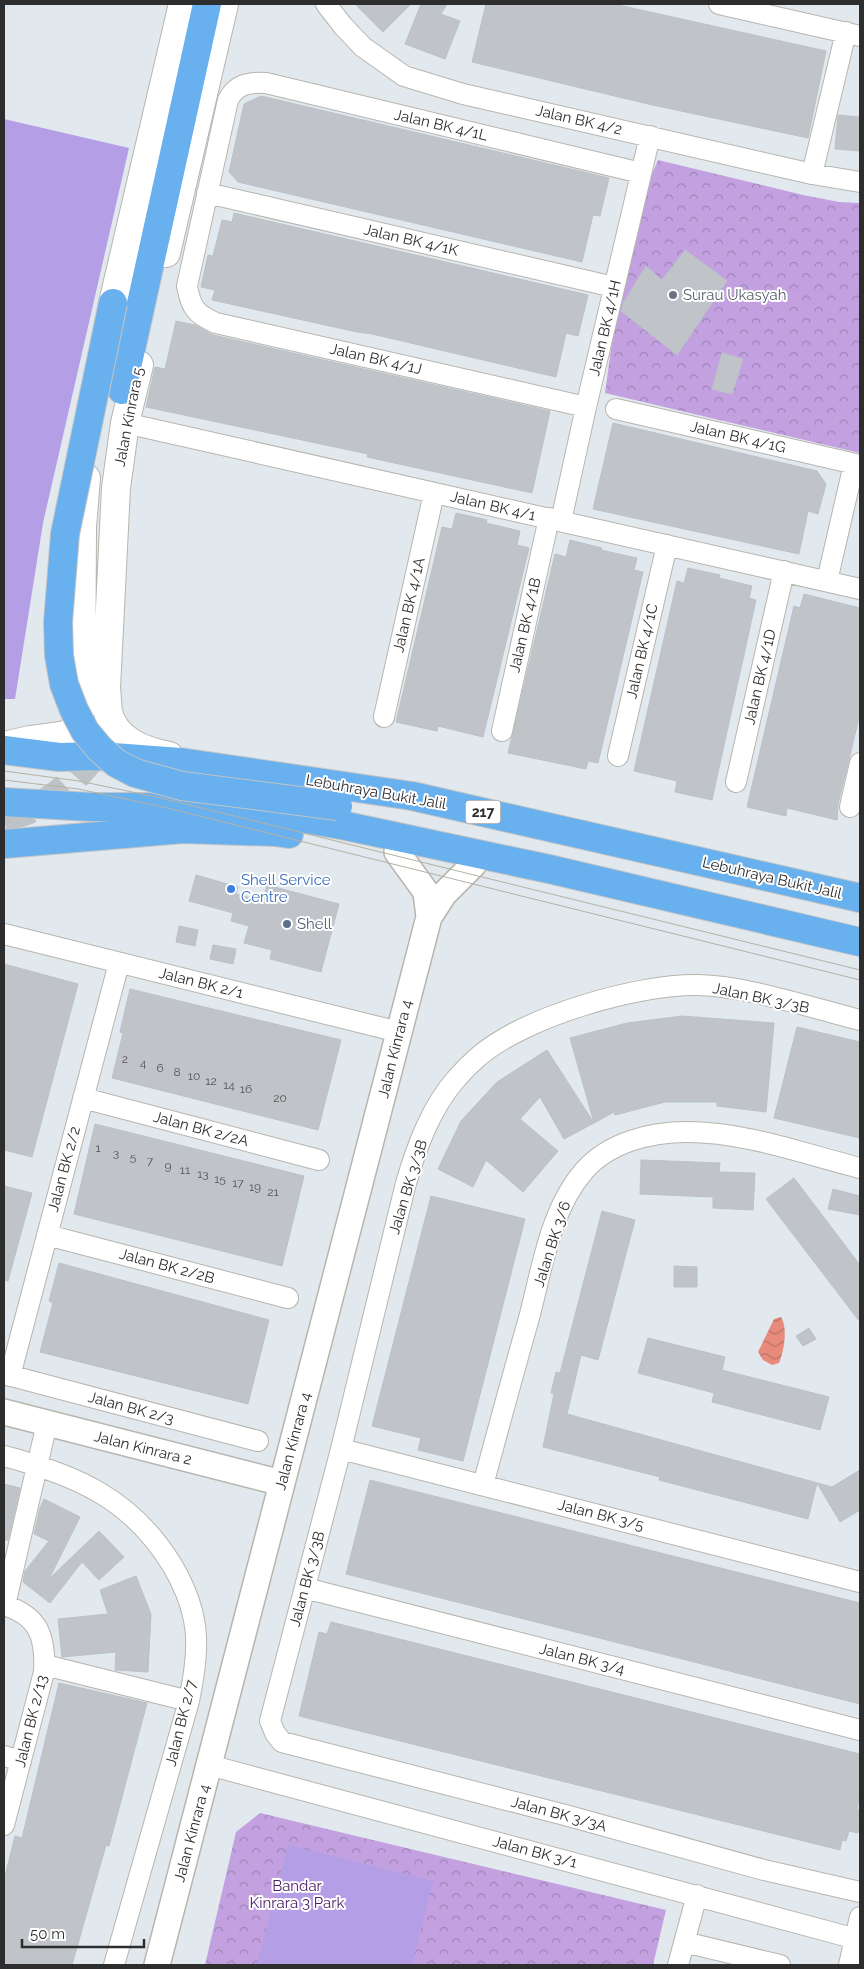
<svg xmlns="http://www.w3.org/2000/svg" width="864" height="1969" viewBox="0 0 864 1969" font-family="Raleway,sans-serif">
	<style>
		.park { fill: url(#park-crowns) }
		.pitch { fill: #b49ee6 }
		.water { fill: url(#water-waves) }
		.building { fill: #c0c4c9; stroke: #bac1c9 }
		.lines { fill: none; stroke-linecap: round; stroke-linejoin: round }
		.trunk-tunnel { stroke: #bdc3c7; stroke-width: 28; stroke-dasharray: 28 14; stroke-linecap: butt }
		.minor-casing { stroke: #b8b5ad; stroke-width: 22 }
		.tertiary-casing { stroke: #b8b5ad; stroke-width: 28 }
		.secondary-casing { stroke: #b8b5ad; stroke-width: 30 }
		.trunk-casing { stroke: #c4c4c4; stroke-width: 30 }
		.minor { stroke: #fff; stroke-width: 20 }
		.tertiary { stroke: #fff; stroke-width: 25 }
		.secondary { stroke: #fff; stroke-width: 28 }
		.trunk { stroke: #68b0ee; stroke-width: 28 }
		.tram { stroke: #b6b1a4; stroke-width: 1 }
		.trunk-bridge-casing { stroke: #c4c4c4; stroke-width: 30; stroke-linecap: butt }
		.trunk-bridge { stroke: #68b0ee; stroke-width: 28 }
		.worship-dot { fill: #6b7280; stroke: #fff; stroke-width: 2 }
		.shop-dot { fill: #3f7fe0; stroke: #fff; stroke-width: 2 }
		.service-dot { fill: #5c6f8a; stroke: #fff; stroke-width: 2 }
		.labels { text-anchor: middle; stroke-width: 4; stroke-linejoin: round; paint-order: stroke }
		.number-label { font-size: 12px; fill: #525354 }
		.shield { fill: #fff; stroke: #6c6c6c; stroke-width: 1 }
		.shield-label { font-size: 14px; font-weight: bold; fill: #2d2d2d }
		.street-label { font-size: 15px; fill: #2d2d2d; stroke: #fff }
		.worship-label { font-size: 15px; fill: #5b616d; stroke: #fff; text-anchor: start }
		.shop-label { font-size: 15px; fill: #366cbe; stroke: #fff; text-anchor: start }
		.service-label { font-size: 15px; fill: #4e5e75; stroke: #fff; text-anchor: start }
		.park-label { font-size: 15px; fill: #4f2067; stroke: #fff }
	</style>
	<defs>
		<pattern id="park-crowns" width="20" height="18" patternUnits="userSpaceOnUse" patternTransform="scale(1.25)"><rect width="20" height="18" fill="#c3a1e0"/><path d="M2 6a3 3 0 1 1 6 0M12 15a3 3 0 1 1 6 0" fill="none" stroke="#9f84b6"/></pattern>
		<pattern id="water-waves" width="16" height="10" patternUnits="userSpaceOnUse" patternTransform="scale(1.25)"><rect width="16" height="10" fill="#e88b7c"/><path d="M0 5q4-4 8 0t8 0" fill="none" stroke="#bc7266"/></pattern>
	</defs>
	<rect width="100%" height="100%" fill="#e1e8ee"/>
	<!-- park -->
	<path class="park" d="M658,160l145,35 36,7 21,1v250l-255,-60 22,-160z
		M260,1813l406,97 -13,55h-448l31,-133z"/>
	<!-- pitch -->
	<path class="pitch" d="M4,119l125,29 -86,375 -28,176h-11z
		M288,1845l145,36 -21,84h-155z"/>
	<!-- water -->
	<path class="water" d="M781,1317c7,11 3,34 -2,46l-7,2 -9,-5 -5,-8 16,-33z"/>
	<!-- building -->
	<path class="building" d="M355,4h56l-28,28z
		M421,4h26l-6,10 19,7 -15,38 -40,-15z
		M486,4h128l212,47 -18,87 -160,-34 -176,-42z
		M261,96l348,82 -9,38 -7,-1 -11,47 -344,-80 -9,-10 15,-68z
		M838,115l22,2v34l-25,-2z
		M234,213l354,82 -10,41 -12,-3 -10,44 -184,-43 -15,-2 -145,-32 3,-10 -14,-3 7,-32 5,1 9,-36 10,2z
		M685,250l42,31 -50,74 -56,-44 2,-8 23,-37 16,14z
		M176,321l19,4 18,10 337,76 -18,82 -165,-36 1,-3 -222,-47 9,-40 10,2z
		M722,353l21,6 -11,35 -20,-5z
		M613,423l204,48 9,13 -8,30 -10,-3 -9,43 -206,-45z
		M456,513l31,7 -1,3 34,8 -3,14 12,3 -46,189 -45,-11 -1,5 -41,-9 46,-195 10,2z
		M570,540l32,8 -1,2 36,8 -3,12 9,2 -45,191 -10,-2 -2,8 -78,-16 47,-199 11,3z
		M688,568l32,7 -1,3 33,8 -3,12 7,2 -44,200 -37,-8 2,-11 -43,-10 43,-190 7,2z
		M804,594l56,14v106l-22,90 -1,16 -50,-12 -1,8 -39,-9 47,-201 6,2z
		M196,875l42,12 -2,7 27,7 4,-16 72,19 -18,68 -51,-13 2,-9 -28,-7 5,-17 -18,-5 2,-8 -44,-12z
		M179,926l19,4 -3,16 -19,-4z
		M213,945l23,4 -3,15 -23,-5z
		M4,964l74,20 -46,173 -28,-7z
		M130,989l211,51 -23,90 -206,-52 11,-45 -3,-1z
		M682,1016l92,7 -8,89 -49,-6v-4h-52l-50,13 -1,-3 -20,11 -24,-85 57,-15z
		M797,1027l63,15v96l-86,-20z
		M547,1050l47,73 -30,16 -24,-42 -20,22 38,32 -35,41 -37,-32 -13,27 -35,-18 23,-48 36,-39z
		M95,1124l209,52 -22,90 -208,-52z
		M641,1160l79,3 -1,9 36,1 -2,37 -40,-2v-11l-73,-3z
		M794,1178l66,87v57l-94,-123z
		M4,1186l28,7 -24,88 -4,-1z
		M833,1189l27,7v19l-32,-6z
		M431,1196l94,23 -62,242 -45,-11 3,-12 -49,-12z
		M602,1211l33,9 -37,140 -17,-5 -14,59 265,73 28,-17v40l-20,12 -23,-39 -9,36 -149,-39 1,-3 -117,-30 11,-53 -3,-1 5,-21 4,1z
		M59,1263l210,57 -21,84 -208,-52 13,-49 -4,-2z
		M674,1266l23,1v20h-23z
		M809,1328l7,11 -13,7 -7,-10z
		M648,1338l77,19 -3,13 107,27 -9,33 -108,-28 2,-9 -76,-20z
		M370,1480l490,123v101l-514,-130z
		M4,1484l16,4 -12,52h-4z
		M44,1499l36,18 -31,62 50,-48 25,26 -25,23 -17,-18 -32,41 -27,-21 2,-11 24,-30 -15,-7 6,-26z
		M136,1576l15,38 -3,58 -33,-2 1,-18 -54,5 -4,-38 50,-5 -8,-24z
		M331,1622l529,132v41l-3,14 3,1v12l-2,11 -9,-2 -3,10 -4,-1 -2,10 -541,-134 20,-84 8,2z
		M59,1683l88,20 -38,143 -3,-1 -34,120h-68v-85l11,-44 7,2z"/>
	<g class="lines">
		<!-- trunk-tunnel -->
		<path class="trunk-tunnel" d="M4,817c30,-5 55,-20 75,-44 5,-6 11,-11 13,-18 7,-22 6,-47 6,-70"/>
		<defs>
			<path id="minor" d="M326,4l17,22 20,21 41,29 59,18 349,80 48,8
				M719,4l141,32
				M812,174l34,-142
				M207,193l407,94
				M586,407l-370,-84c-21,-9 -25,-16 -29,-37l41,-186c8,-16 21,-18 38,-17l375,90
				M616,409l244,56
				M125,423l735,166
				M561,521l25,-114 64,-271
				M827,581l27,-117
				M384,717l50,-224
				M502,731l47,-213
				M618,756l49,-211
				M736,782l48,-211
				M850,807l10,-44
				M4,934l395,98
				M860,1020c-49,-12 -112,-34 -162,-35 -61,-1 -174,32 -220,72 -7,6 -15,14 -21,21 -26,29 -40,68 -51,105l-65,266 -71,272 5,12 7,9 283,73 199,55 96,22
				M83,1098l236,62
				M47,1235l241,63
				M4,1374l254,67
				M10,1376l109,-413
				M341,1449l519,133
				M4,1456c72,19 128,43 168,109 13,22 23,46 24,72 1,22 -3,43 -7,64l-75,264
				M483,1485c15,-55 30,-111 46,-167 13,-49 21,-108 55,-147 25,-29 67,-39 103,-39 59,0 117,22 173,36
				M305,1588l555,142
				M4,1605c35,11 42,32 40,67l-40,153
				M5,1605l42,-182
				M45,1665l144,36
				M4,1756l17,5
				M209,1765l651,175
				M684,1942l96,23
				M678,1965l19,-70
				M849,1965l11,-48"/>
			<path id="tertiary" d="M397,852l29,40 3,25
				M4,1412l278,71
				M157,1965l272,-1048 15,-23 29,-29"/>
			<path id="secondary" d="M166,253l58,-249
				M110,327l3,-24 70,-299
				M139,365l-14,58 -9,65 -10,200c1,8 1,16 2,24 7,29 36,39 61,44
				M4,746l26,-6 36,-5c10,-5 13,-16 15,-26l1,-182 4,-49"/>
			<path id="trunk" d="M122,390l85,-386
				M4,750l55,7 41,-1 80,6 232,34 448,102
				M4,802l86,5h54l94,3 63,8 45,8 203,43 311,73
				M4,844l179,-15 92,3 14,2"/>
		</defs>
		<!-- minor casing -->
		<use href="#minor" class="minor-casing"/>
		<!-- tertiary casing -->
		<use href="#tertiary" class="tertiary-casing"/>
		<!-- secondary casing -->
		<use href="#secondary" class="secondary-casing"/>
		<!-- trunk casing -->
		<use href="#trunk" class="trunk-casing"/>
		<!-- minor -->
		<use href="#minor" class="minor"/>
		<!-- tertiary -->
		<use href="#tertiary" class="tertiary"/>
		<!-- secondary -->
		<use href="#secondary" class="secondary"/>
		<!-- trunk -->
		<use href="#trunk" class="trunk"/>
		<!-- tram -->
		<path class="tram" d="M4,771l75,10 82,17 699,172
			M4,780l74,9 81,17 701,174"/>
		<defs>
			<path id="trunk-bridge" d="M113,303l-48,231 -7,88 1,33 5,29 10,26 11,21 15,18 16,14 19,10 47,13 156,20"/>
		</defs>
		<!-- trunk-bridge casing -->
		<use href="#trunk-bridge" class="trunk-bridge-casing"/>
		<!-- trunk-bridge -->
		<use href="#trunk-bridge" class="trunk-bridge"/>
	</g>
	<!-- markers -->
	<circle class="worship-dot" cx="673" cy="295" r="5"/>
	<circle class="shop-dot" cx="231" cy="889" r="5"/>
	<circle class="service-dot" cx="287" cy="924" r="5"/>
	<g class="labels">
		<!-- number labels -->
		<g class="number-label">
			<text x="125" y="1063">2</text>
			<text x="143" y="1067">4</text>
			<text x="160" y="1072">6</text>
			<text x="177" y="1076">8</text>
			<text x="194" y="1080">10</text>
			<text x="211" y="1085">12</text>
			<text x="229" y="1089">14</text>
			<text x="246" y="1093">16</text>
			<text x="280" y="1102">20</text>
			<text x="98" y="1152">1</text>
			<text x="116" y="1157">3</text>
			<text x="133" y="1161">5</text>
			<text x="150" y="1165">7</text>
			<text x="168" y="1170">9</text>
			<text x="185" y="1174">11</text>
			<text x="203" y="1178">13</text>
			<text x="220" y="1183">15</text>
			<text x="238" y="1187">17</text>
			<text x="255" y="1191">19</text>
			<text x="273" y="1196">21</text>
		</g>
		<!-- shield labels -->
		<rect class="shield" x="465.5" y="800.5" width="35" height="23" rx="4"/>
		<g class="shield-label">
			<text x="483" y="817">217</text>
		</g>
		<!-- street labels -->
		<g class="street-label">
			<text transform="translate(579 120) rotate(13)" y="5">Jalan BK 4/2</text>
			<text transform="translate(441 125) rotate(13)" y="5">Jalan BK 4/1L</text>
			<text transform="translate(411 240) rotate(13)" y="5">Jalan BK 4/1K</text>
			<text transform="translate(605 328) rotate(-77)" y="5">Jalan BK 4/1H</text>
			<text transform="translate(376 359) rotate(13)" y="5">Jalan BK 4/1J</text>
			<text transform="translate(129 417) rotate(-79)" y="5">Jalan Kinrara 5</text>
			<text transform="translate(738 437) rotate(13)" y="5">Jalan BK 4/1G</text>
			<text transform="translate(493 506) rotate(13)" y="5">Jalan BK 4/1</text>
			<text transform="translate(409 605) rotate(-77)" y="5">Jalan BK 4/1A</text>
			<text transform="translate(525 625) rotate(-77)" y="5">Jalan BK 4/1B</text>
			<text transform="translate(642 651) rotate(-77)" y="5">Jalan BK 4/1C</text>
			<text transform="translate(760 677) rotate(-77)" y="5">Jalan BK 4/1D</text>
			<text transform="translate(376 792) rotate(10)" y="5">Lebuhraya Bukit Jalil</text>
			<text transform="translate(772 878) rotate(13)" y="5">Lebuhraya Bukit Jalil</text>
			<text transform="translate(201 983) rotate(14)" y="5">Jalan BK 2/1</text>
			<text transform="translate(761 998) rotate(12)" y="5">Jalan BK 3/3B</text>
			<text transform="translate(395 1049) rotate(-76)" y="5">Jalan Kinrara 4</text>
			<text transform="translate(201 1129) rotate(15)" y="5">Jalan BK 2/2A</text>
			<text transform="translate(64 1169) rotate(-75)" y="5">Jalan BK 2/2</text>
			<text transform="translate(408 1187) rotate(-73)" y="5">Jalan BK 3/3B</text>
			<text transform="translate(552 1244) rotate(-72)" y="5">Jalan BK 3/6</text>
			<text transform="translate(167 1266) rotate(15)" y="5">Jalan BK 2/2B</text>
			<text transform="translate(131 1408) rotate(15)" y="5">Jalan BK 2/3</text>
			<text transform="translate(293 1441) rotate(-75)" y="5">Jalan Kinrara 4</text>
			<text transform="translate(143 1448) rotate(14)" y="5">Jalan Kinrara 2</text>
			<text transform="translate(601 1515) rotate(14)" y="5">Jalan BK 3/5</text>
			<text transform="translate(307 1579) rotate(-75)" y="5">Jalan BK 3/3B</text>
			<text transform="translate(582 1659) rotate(14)" y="5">Jalan BK 3/4</text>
			<text transform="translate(31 1721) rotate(-76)" y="5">Jalan BK 2/13</text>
			<text transform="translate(181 1723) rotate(-76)" y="5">Jalan BK 2/7</text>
			<text transform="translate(559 1814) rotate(15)" y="5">Jalan BK 3/3A</text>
			<text transform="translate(192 1833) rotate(-75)" y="5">Jalan Kinrara 4</text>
			<text transform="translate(535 1852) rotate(15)" y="5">Jalan BK 3/1</text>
		</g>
		<!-- worship labels -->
		<g class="worship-label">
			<text x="683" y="300">Surau Ukasyah</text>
		</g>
		<!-- shop labels -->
		<g class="shop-label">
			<text x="241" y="885">Shell Service<tspan x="241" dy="17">Centre</tspan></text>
		</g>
		<!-- service labels -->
		<g class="service-label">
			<text x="297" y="929">Shell</text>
		</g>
		<!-- park labels -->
		<g class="park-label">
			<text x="297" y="1891">Bandar<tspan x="297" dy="17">Kinrara 3 Park</tspan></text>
		</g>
	</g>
	<!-- border -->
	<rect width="864" height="1969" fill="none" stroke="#2d2d2d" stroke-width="10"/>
	<!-- scale -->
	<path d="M22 1939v8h122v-8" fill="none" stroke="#2d2d2d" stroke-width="2.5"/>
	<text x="30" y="1939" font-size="15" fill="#2d2d2d" stroke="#ffffff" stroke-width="4" paint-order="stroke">50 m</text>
</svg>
